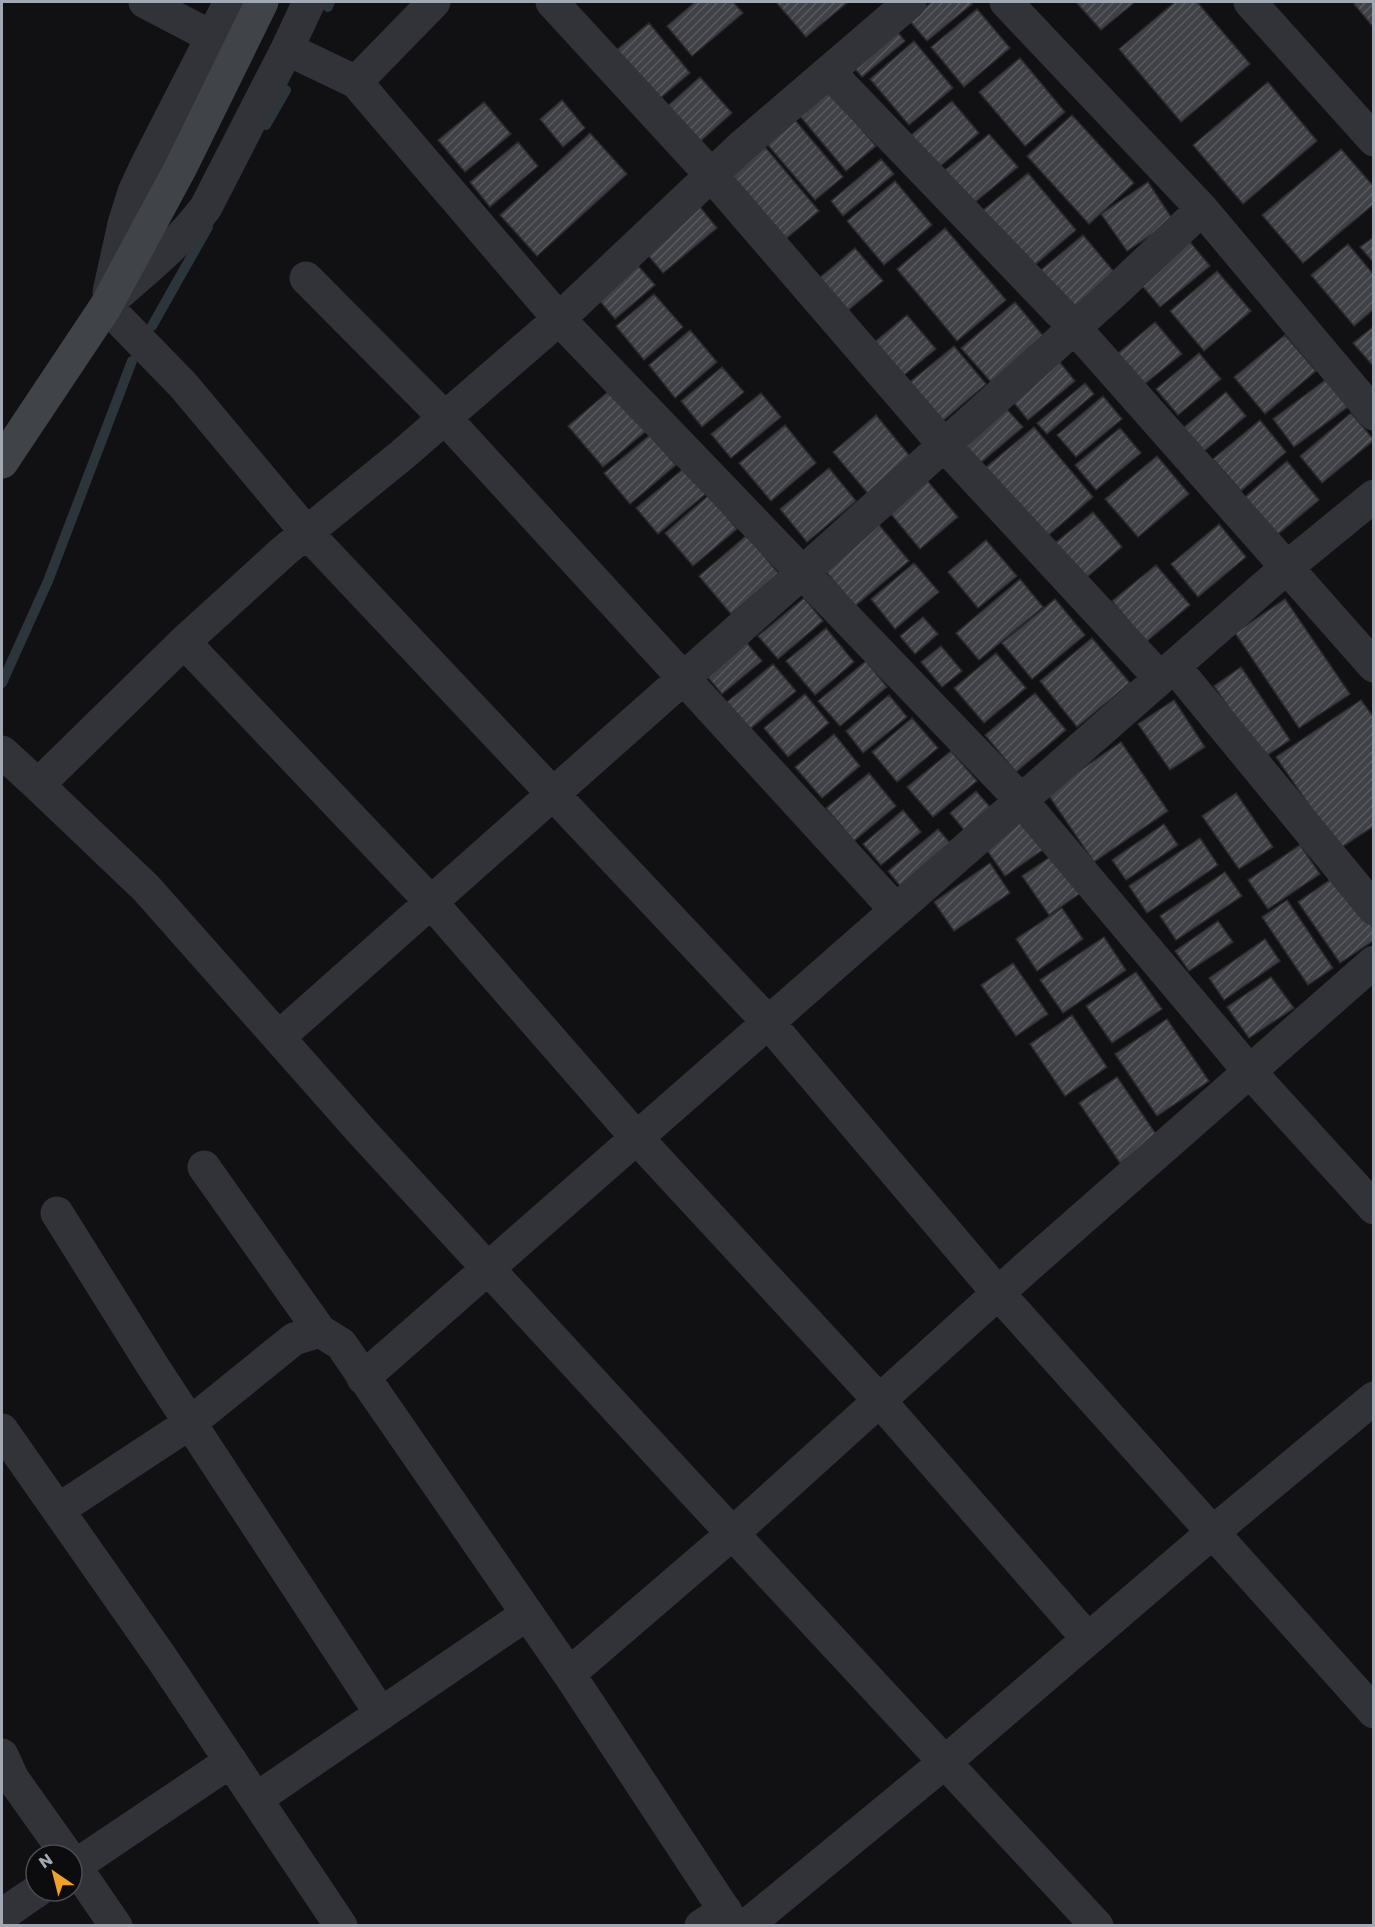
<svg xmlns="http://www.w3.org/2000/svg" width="1375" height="1927" viewBox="0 0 1375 1927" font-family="Poppins,sans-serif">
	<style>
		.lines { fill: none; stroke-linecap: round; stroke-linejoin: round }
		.stream { stroke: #2b353b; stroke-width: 10 }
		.building { fill: url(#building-hatch); stroke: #2b2b2f; stroke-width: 1.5 }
		.street { stroke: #323338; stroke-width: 33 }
		.secondary { stroke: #404347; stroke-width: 33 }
	</style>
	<defs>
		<pattern id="building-hatch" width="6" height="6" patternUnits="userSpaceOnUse" patternTransform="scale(1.5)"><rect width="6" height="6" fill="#404146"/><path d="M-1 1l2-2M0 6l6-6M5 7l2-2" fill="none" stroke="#585a5e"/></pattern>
	</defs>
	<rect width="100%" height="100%" fill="#111113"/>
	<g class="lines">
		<!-- stream -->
		<path class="stream" d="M328,7l2,-5
			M266,125l20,-35
			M152,326l56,-99
			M2,683l46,-102 84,-220"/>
	</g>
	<!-- building -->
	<path class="building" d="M695,2h38l10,11 -51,43 -25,-30z
		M776,2h72l-42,35z
		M932,2h38l2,2 -45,37 -18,-21z
		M1076,2h59l-34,28z
		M1175,2h22l53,62 -69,58 -62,-73z
		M1357,2h17v26l-20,-24z
		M977,9l33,39 -46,39 -33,-40z
		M649,23l41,50 -39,33 -42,-50z
		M894,28l11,13 -43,36 -11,-13z
		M914,41l39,47 -44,37 -39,-46z
		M1020,58l45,54 -40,34 -46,-54z
		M700,77l32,36 -39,35 -32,-36z
		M1268,82l49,59 -74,63 -50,-59z
		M828,90l48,56 -30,25 -47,-56z
		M562,100l23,28 -22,19 -23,-28z
		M952,101l27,32 -42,36 -27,-33z
		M484,102l27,32 -46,38 -27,-32z
		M1072,115l62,68 -45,41 -62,-68z
		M795,120l48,57 -28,23 -48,-56z
		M590,133l37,41 -90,82 -37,-41z
		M989,134l29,33 -44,36 -29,-33z
		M518,142l20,24 -48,41 -20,-25z
		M765,147l54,64 -43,36 -53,-64z
		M1341,149l33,38v17l-71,59 -41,-48z
		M881,159l13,15 -51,42 -12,-15z
		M1028,173l48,57 -46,39 -48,-58z
		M895,181l37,44 -48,40 -37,-44z
		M1148,182l25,38 -46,31 -26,-37z
		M696,202l21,26 -54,45 -22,-26z
		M945,228l61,72 -49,41 -60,-72z
		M1083,235l32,38 -48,40 -32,-38z
		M1185,236l25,30 -50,41 -25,-30z
		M1374,237v26l-14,-16z
		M1348,244l26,31v34l-20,17 -43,-51z
		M855,248l28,33 -38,32 -28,-33z
		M634,261l21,24 -40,34 -21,-25z
		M1217,271l34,40 -47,40 -34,-40z
		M654,294l29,33 -39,33 -28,-34z
		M1015,302l29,35 -53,45 -30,-34z
		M907,315l29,34 -37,30 -28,-34z
		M1155,322l27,32 -40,32 -26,-31z
		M1374,326v41l-21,-24z
		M690,330l27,32 -42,36 -26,-33z
		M1285,335l31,36 -51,43 -31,-37z
		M954,346l32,38 -48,41 -33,-39z
		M1199,353l22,26 -43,36 -22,-26z
		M1053,354l22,27 -47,39 -22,-27z
		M722,367l22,25 -42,35 -21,-26z
		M1328,378l21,28 -55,41 -21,-28z
		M1085,383l9,11 -47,40 -10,-11z
		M616,385l35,42 -48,40 -35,-41z
		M1226,392l20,24 -43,36 -20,-24z
		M761,393l20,24 -50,41 -20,-24z
		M1103,396l19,23 -46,38 -19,-22z
		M1003,405l20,22 -45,38 -19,-23z
		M1351,413l23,27 -52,43 -22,-27z
		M876,415l37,45 -43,36 -37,-44z
		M1260,420l26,32 -45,39 -28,-32z
		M785,425l31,38 -45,38 -32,-38z
		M1034,427l59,70 -48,41 -60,-70z
		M1120,428l21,25 -45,37 -21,-25z
		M650,435l26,30 -46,39 -26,-31z
		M1157,456l32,38 -51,43 -33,-38z
		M1287,461l32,39 -42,35 -32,-38z
		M688,465l21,26 -51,43 -22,-26z
		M829,468l27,33 -49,41 -27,-33z
		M925,478l33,39 -38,32 -33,-40z
		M709,495l28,34 -44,37 -28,-33z
		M1093,512l29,35 -43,37 -30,-36z
		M875,520l34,41 -54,45 -34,-40z
		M1219,524l27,33 -48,40 -27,-33z
		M747,535l32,39 -48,40 -32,-38z
		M986,540l31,36 -39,32 -30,-36z
		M914,563l25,29 -44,37 -24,-30z
		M1156,565l34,40 -44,37 -34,-41z
		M1020,579l23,28 -64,53 -23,-27z
		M804,598l19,23 -45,38 -20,-23z
		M1055,599l30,36 -53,44 -30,-36z
		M1285,599l65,95 -51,34 -64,-95z
		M923,617l15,17 -23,20 -15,-18z
		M826,628l28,34 -39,33 -29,-34z
		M740,635l22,26 -40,33 -21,-25z
		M1092,638l38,45 -53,44 -37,-46z
		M941,646l21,25 -20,16 -21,-25z
		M996,653l30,35 -42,35 -30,-35z
		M866,661l21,26 -47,39 -22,-25z
		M773,664l23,27 -46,38 -23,-27z
		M1241,667l49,73 -27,18 -49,-72z
		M1035,693l31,37 -50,42 -31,-37z
		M805,694l24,29 -41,34 -24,-29z
		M889,695l18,22 -44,36 -17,-22z
		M1174,700l31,47 -35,23 -32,-46z
		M1361,700l13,18v108l-35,23 -63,-92z
		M912,718l26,30 -41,34 -25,-30z
		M834,734l26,32 -38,32 -27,-31z
		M1121,742l47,69 -74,51 -47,-69z
		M951,751l26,30 -44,36 -26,-30z
		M869,773l27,33 -42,35 -28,-33z
		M976,791l20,23 -26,23 -20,-24z
		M1236,793l37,54 -34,22 -37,-53z
		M903,810l18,22 -40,33 -18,-21z
		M1023,819l21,30 -39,27 -21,-30z
		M1164,824l14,21 -52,35 -14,-20z
		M938,829l18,21 -51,42 -17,-21z
		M1200,838l18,27 -71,48 -18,-27z
		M1300,845l20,29 -52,35 -20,-29z
		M1056,853l26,39 -33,23 -27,-39z
		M990,863l20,30 -56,38 -20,-29z
		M1225,872l17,24 -66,44 -16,-24z
		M1337,875l37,54v11l-34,23 -42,-61z
		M1287,900l46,68 -25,17 -46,-68z
		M1062,908l21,31 -46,32 -21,-32z
		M1218,921l15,21 -44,29 -14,-20z
		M1104,937l22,33 -63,43 -23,-33z
		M1265,939l15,22 -56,39 -15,-22z
		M1013,963l35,51 -32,22 -35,-51z
		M1136,972l26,37 -50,34 -26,-37z
		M1271,977l23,31 -45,30 -22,-31z
		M1072,1015l35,52 -42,29 -35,-52z
		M1167,1019l42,62 -52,35 -42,-62z
		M1117,1077l41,60 -38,26 -41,-60z"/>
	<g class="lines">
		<!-- street -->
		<path class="street" d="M145,2l67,35
			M434,2l-78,80 203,237 462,481 229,272 124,136
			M552,2l160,174 232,269 216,233
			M1006,2l196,207 172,205
			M1250,2l124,138
			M287,49l69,33
			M829,72l245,255 300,339
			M306,278l139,140 450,491
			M109,292l15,-68 10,-32 13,-28 83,-162
			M109,302c34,-30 70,-58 97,-95l81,-158 22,-47
			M106,306l77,79 124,148 461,489 230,271 376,419
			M184,642l247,260 205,235 243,263 209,239
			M1174,666l200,243
			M2,752l36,33 108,103 217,245 318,345 416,448
			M38,785l146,-143 100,-91 118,-96 157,-136 183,-173 168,-144
			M279,1037l523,-464 310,-279 90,-85
			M204,1167l116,164
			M57,1213l97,155 227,346
			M363,1378l923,-810 88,-72
			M2,1430l161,230 178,266
			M58,1510l132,-87 104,-84 26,-8 21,13 228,330 166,252
			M569,1674l164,-141 293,-265 348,-306
			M2,1755l11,24 54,76
			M256,1799l271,-185
			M72,1862l44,64
			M72,1868l159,-107
			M2,1915l35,-24
			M701,1926l24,-16
			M746,1926l199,-164 268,-230 161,-134"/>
		<!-- secondary -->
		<path class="secondary" d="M2,462l104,-156 75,-139 81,-165"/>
	</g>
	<!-- border -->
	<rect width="1375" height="1927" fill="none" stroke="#a3a9b3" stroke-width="6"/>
	<!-- north arrow -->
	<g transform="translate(54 1873) rotate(325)"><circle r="28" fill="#0c0c0e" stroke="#484b50" stroke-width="1.5"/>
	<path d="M0-4.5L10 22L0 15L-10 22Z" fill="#eea02e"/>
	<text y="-9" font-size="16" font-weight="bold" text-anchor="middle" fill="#a3a9b3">N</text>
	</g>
</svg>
